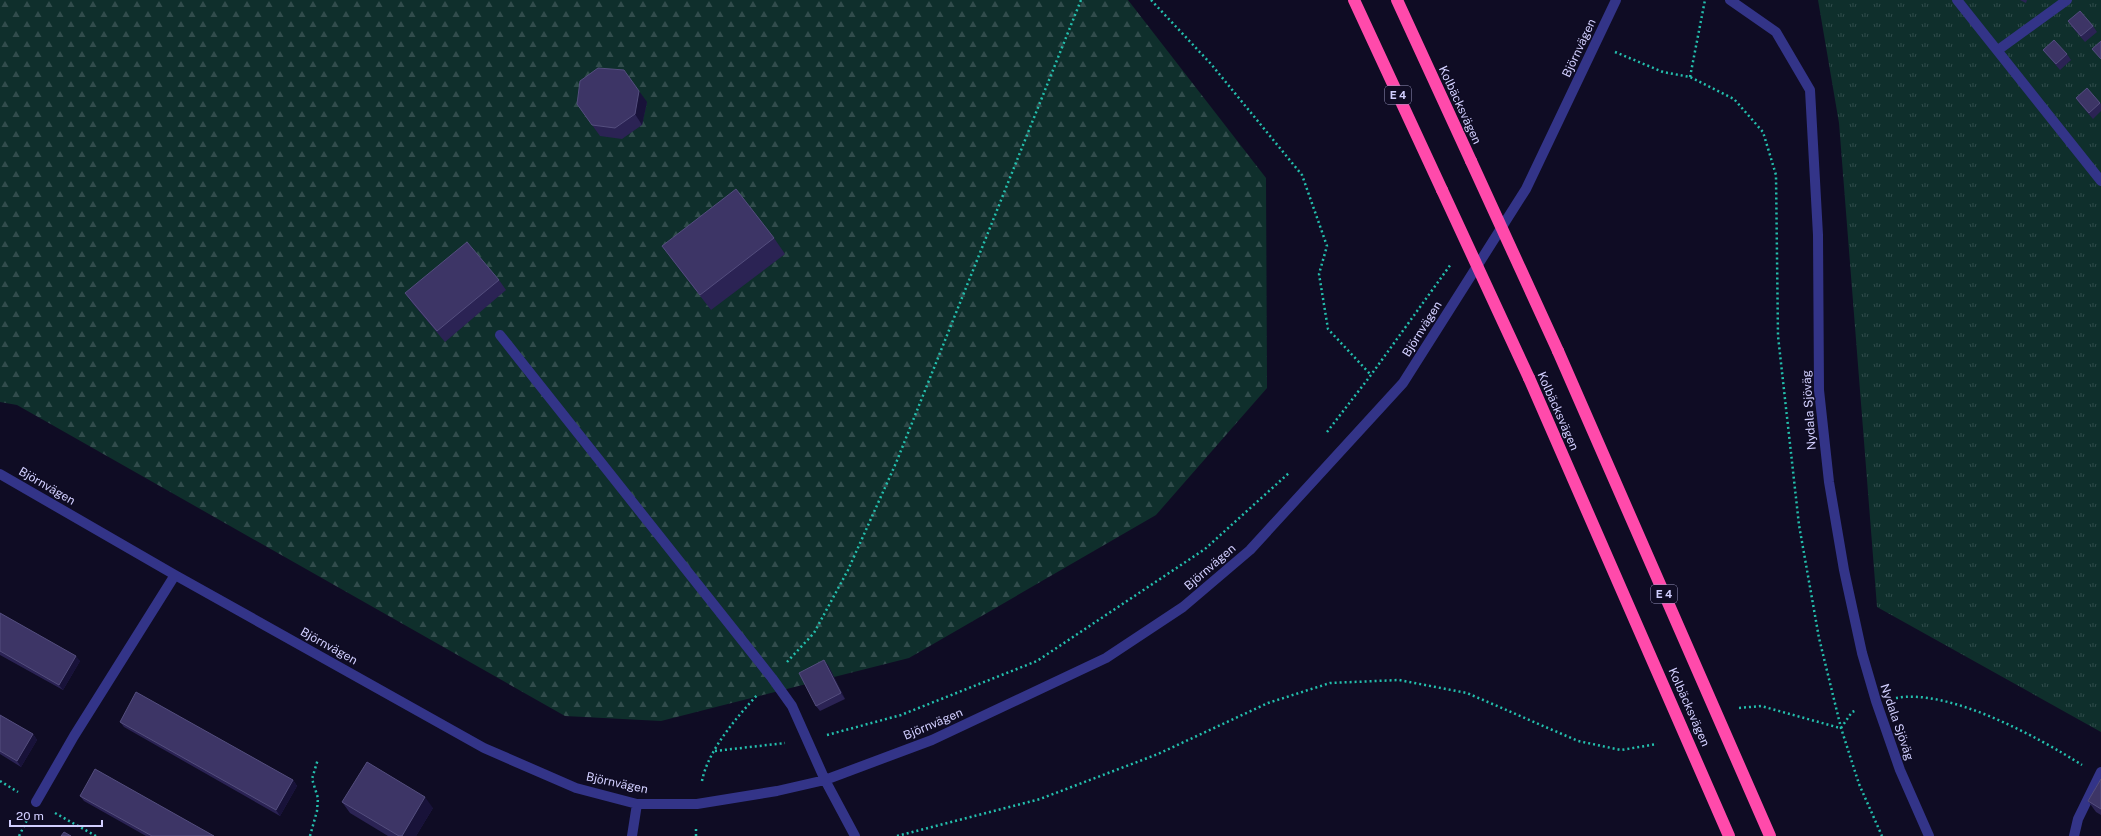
<svg xmlns="http://www.w3.org/2000/svg" width="2101" height="836" viewBox="0 0 2101 836" font-family="'Public Sans',sans-serif">
	<style>
		.grass { fill: url(#grass-tufts) }
		.forest { fill: url(#forest-firs) }
		.lines { fill: none; stroke-linecap: round; stroke-linejoin: round }
		.path { stroke: #24bfad; stroke-width: 2.5; stroke-dasharray: 2 3; stroke-linecap: butt }
		.minor { stroke: #333488; stroke-width: 10 }
		.highway { stroke: #ff4aab; stroke-width: 12 }
		.highway-bridge { stroke: #ff4aab; stroke-width: 12 }
		.wall { fill: #2b2354 }
		.shaded-wall { fill: #181239 }
		.building { fill: #3d3566; stroke: #544e7e }
		.labels { text-anchor: middle; stroke-width: 3; stroke-linejoin: round; paint-order: stroke }
		.shield { fill: #0f0c24; stroke: #9894bd; stroke-width: 1 }
		.shield-label { font-size: 11px; font-weight: bold; fill: #d2cfff }
		.street-label { font-size: 12px; fill: #d2cfff; stroke: #0f0c24 }
	</style>
	<defs>
		<pattern id="grass-tufts" width="24" height="20" patternUnits="userSpaceOnUse"><rect width="24" height="20" fill="#0f2f2c"/><path d="M3 7l-1-3M5 7V3M7 7l1-3M15 17l-1-3M17 17v-4M19 17l1-3" fill="none" stroke="#314c4c"/></pattern>
		<pattern id="forest-firs" width="22" height="20" patternUnits="userSpaceOnUse"><rect width="22" height="20" fill="#0f2f2c"/><path d="M5 1l3.5 6h-7zM16 11l3.5 6h-7z" fill="#314c4c"/></pattern>
	</defs>
	<rect width="100%" height="100%" fill="#0f0c24"/>
	<!-- grass -->
	<path class="grass" d="M1818,0h283v732l-224,-125 -38,-484z"/>
	<!-- forest -->
	<path class="forest" d="M0,0h1128l138,178 1,210 -111,127 -247,143 -248,63 -96,-5 -548,-311 -17,-3z"/>
	<g class="lines">
		<!-- path -->
		<path class="path" d="M1151,0l60,64 91,111 25,71 -8,28 9,55 43,46
			M1615,52l48,20 27,5 44,22 29,33 13,43 2,161 21,189 20,113 22,90 18,56 23,52
			M1690,77l15,-77
			M1327,432l44,-57 80,-111
			M787,662l27,-29 34,-63 48,-107 185,-463
			M1896,698c52,-10 142,39 186,67
			M1739,708l22,-2 79,22
			M1841,728l11,-16 5,-2
			M827,735l74,-20 136,-54 168,-112 85,-77
			M715,751l70,-8
			M0,781l18,11
			M702,781c6,-31 35,-64 56,-87
			M55,813l41,23
			M19,836l8,-16
			M310,836l7,-25 1,-13 -6,-19 6,-20
			M696,836v-10
			M897,836l143,-37 118,-45 110,-51 62,-20 69,-3 68,13 111,48 43,9 36,-6"/>
		<!-- minor -->
		<path class="minor" d="M1730,0l46,32 34,58 8,145 1,155 10,92 15,88 18,83 14,48 24,69 29,66
			M1957,0l144,181
			M1998,50l69,-50
			M500,335l272,343 20,28 33,74 30,56
			M0,474l175,101 309,173 92,40 61,16h60l80,-13 48,-11 107,-40 174,-82 77,-51 67,-57 153,-167 123,-194 90,-189
			M36,802l38,-66 101,-161
			M632,836l5,-32
			M2074,836l4,-17 23,-47"/>
		<!-- highway -->
		<path class="highway" d="M1354,0l88,190
			M1397,0l74,161
			M1558,351l212,485
			M1529,378l200,458"/>
		<!-- highway-bridge -->
		<path class="highway-bridge" d="M1471,161l87,190
			M1442,190l87,188"/>
	</g>
	<!-- wall -->
	<path class="wall" d="M2020,0h7l-1,3z
		M2068,21l25,5 4,6 -12,10 -13,-15z
		M2043,50l24,4 4,6 -11,10 -13,-15z
		M2087,88l14,16v7l-8,8 -13,-15 -4,-6z
		M647,102l-5,23 -20,14 -22,-3 -23,-32z
		M774,238l11,16 -74,56 -38,-49 -11,-15z
		M499,280l7,10 -61,52 -32,-38 -8,-11z
		M0,613l80,48 -17,29 -63,-35z
		M828,665l17,34 -25,12 -4,-5z
		M0,715l33,19 4,6 -16,27 -21,-13z
		M120,722l173,58 4,6 -17,30 -156,-89z
		M2101,779v36l-5,-3 -8,-11z
		M80,796l134,40h-68l-62,-35z
		M342,802l91,6 -17,28h-28l-38,-23z"/>
	<!-- shaded-wall -->
	<path class="shaded-wall" d="M639,91l8,11 -5,23 -7,-11z
		M76,656l4,5 -17,29 -4,-5z
		M824,660l4,5 17,34 -4,-6z
		M33,734l4,6 -16,27 -4,-6z
		M293,780l4,6 -17,30 -4,-6z
		M425,797l8,11 -17,28h-14z"/>
	<!-- building -->
	<path class="building" d="M2080,11l13,15 -12,10 -13,-15z
		M2054,40l13,14 -11,10 -13,-14z
		M2101,41v18l-9,-10z
		M598,68l26,2 15,21 -4,23 -20,14 -23,-3 -15,-21 3,-23z
		M2087,88l13,15 -11,10 -13,-15z
		M736,189l38,49 -74,57 -38,-49z
		M467,242l32,38 -62,51 -32,-38z
		M0,613l76,43 -17,29 -59,-34z
		M824,660l17,33 -25,13 -17,-33z
		M136,692l157,88 -17,30 -156,-88z
		M0,715l33,19 -16,27 -17,-10z
		M367,762l58,35 -23,39h-3l-57,-34z
		M95,769l119,67h-62l-72,-40z
		M2101,779v30l-13,-8z
		M64,832l7,4h-10z"/>
	<g class="labels">
		<!-- shield labels -->
		<g class="shield">
			<rect x="1385" y="86" width="26" height="18" rx="3"/>
			<rect x="1651" y="585" width="26" height="18" rx="3"/>
		</g>
		<g class="shield-label">
			<text x="1398" y="99">E 4</text>
			<text x="1664" y="598">E 4</text>
		</g>
		<!-- street labels -->
		<g class="street-label">
			<text transform="translate(1579 48) rotate(-65)" y="4">Björnvägen</text>
			<text transform="translate(1460 105) rotate(65)" y="4">Kolbäcksvägen</text>
			<text transform="translate(1422 329) rotate(-58)" y="4">Björnvägen</text>
			<text transform="translate(1809 410) rotate(-94)" y="4">Nydala Sjöväg</text>
			<text transform="translate(1558 411) rotate(66)" y="4">Kolbäcksvägen</text>
			<text transform="translate(47 486) rotate(30)" y="4">Björnvägen</text>
			<text transform="translate(1210 567) rotate(-41)" y="4">Björnvägen</text>
			<text transform="translate(329 646) rotate(29)" y="4">Björnvägen</text>
			<text transform="translate(1689 707) rotate(66)" y="4">Kolbäcksvägen</text>
			<text transform="translate(1897 722) rotate(71)" y="4">Nydala Sjöväg</text>
			<text transform="translate(933 724) rotate(-23)" y="4">Björnvägen</text>
			<text transform="translate(617 783) rotate(12)" y="4">Björnvägen</text>
		</g>
	</g>
	<!-- scale -->
	<path d="M10 820v6h92v-6" fill="none" stroke="#d2cfff" stroke-width="2"/>
	<text x="16" y="820" font-size="12" fill="#d2cfff" stroke="#0f0c24" stroke-width="3" paint-order="stroke">20 m</text>
</svg>
